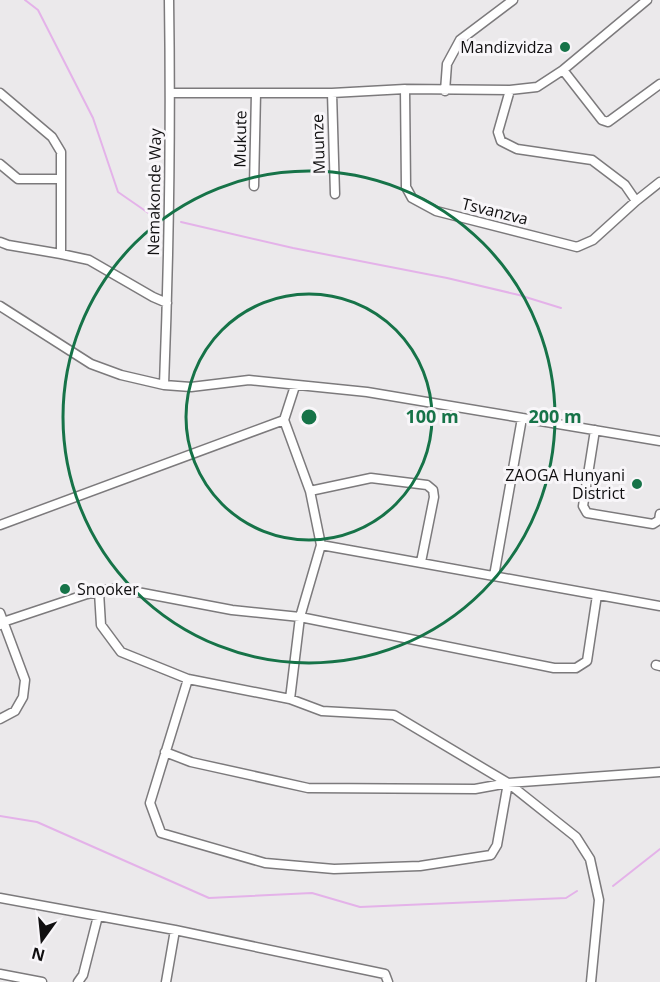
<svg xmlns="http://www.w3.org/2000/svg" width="660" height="982" viewBox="0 0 660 982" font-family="'Open Sans',sans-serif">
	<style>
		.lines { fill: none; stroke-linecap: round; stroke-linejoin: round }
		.stream { stroke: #e4b2e9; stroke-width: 2 }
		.minor-casing { stroke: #7c7a7c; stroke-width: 11 }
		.minor { stroke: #fff; stroke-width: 8 }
		.ring { fill: none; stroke: #167348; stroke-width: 3 }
		.poi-dot { fill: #167348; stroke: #f8f6f9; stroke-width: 2 }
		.labels { text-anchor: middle; stroke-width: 6; stroke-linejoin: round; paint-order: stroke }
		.poi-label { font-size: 16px; fill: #100f10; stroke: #f8f6f9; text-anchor: end }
		.street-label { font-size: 16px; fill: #100f10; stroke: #f8f6f9 }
		.centre { fill: #167348; stroke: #f8f6f9; stroke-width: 3 }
		.ring-label { font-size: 18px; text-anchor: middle; font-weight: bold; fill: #167348; stroke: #f8f6f9; stroke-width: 6; stroke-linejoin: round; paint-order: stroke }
	</style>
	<rect width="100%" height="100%" fill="#ebe9eb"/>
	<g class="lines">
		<!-- stream -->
		<path class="stream" d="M25,0l13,10 55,108 25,74 42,29
			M181,222l112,26 154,30 72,17 42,13
			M0,816l37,6 172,76 103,-5 48,14 206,-9 11,-7
			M613,886l47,-37"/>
		<defs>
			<path id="minor" d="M563,70l39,50 6,2 52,-38
				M405,89l1,98 6,11 24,13 141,36 16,-7 43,-39 24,-19
				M510,90l-12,42 3,9 16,8 75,11 33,25 11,16
				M445,91l2,-27 13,-24 53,-40
				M0,93l52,44 9,15v102
				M170,93h162l73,-4 105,1 27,-3 26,-17 84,-70
				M332,93l3,101
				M0,164l18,15h43
				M254,186l2,-93
				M0,242l8,3 53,9 28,6 64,37 14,6
				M0,306l91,58 30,11 43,10 27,2 58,-7 118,12 293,49
				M164,385c5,-128 7,-257 5,-385
				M284,420l26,71 11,54 -21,72 -10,82
				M595,430l-12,76 4,7 66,11 6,-4 1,-6
				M310,491l61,-13 56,7 6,5 1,7 -13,65
				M0,525l284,-105 11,-34
				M321,545l339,61
				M494,576l28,-158
				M99,592l2,33 20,27 67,27 102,20 32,12 72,4 114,68 68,54 14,22 9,41 -8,82
				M0,613l25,67 -2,17 -8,14 -15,8
				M0,625l3,-3 84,-28 29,-6 116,22 68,7 254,51h22l11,-7 10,-66
				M656,665l4,1
				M188,679l-38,124 11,30 104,30 69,6 86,-3 71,-11 6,-10 11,-62
				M165,752l26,10 117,26 167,1 33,-6 152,-11
				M0,898l175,32 210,44 3,8
				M0,974l42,8
				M78,982l5,-7 15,-59
				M166,982l9,-52"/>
		</defs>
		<!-- minor casing -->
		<use href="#minor" class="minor-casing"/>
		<!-- minor -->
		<use href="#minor" class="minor"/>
	</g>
	<!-- distance rings -->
	<g class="ring">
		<circle cx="309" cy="417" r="123"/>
		<circle cx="309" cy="417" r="246"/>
	</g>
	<!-- markers -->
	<g class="poi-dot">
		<circle cx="565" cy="47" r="6"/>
		<circle cx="637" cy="484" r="6"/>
		<circle cx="65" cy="589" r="6"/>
	</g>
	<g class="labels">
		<!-- poi labels -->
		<g class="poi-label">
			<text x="553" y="53">Mandizvidza</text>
			<text x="625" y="481">ZAOGA Hunyani<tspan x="625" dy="18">District</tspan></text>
			<text x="77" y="595" text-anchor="start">Snooker</text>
		</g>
		<!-- street labels -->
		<g class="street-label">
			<text transform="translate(240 139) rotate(-89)" y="6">Mukute</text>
			<text transform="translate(318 144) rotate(-92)" y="6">Muunze</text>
			<text transform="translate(154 192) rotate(-89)" y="6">Nemakonde Way</text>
			<text transform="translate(495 211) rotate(14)" y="6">Tsvanzva</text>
		</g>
	</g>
	<circle cx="309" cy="417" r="9" class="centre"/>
	<g class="ring-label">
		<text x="432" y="423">100 m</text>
		<text x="555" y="423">200 m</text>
	</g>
	<!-- north arrow -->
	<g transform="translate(42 940) rotate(195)" stroke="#f8f6f9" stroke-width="4.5" paint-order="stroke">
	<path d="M0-4.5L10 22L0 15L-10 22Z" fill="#100f10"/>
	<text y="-9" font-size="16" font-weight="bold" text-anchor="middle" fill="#100f10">N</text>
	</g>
</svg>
